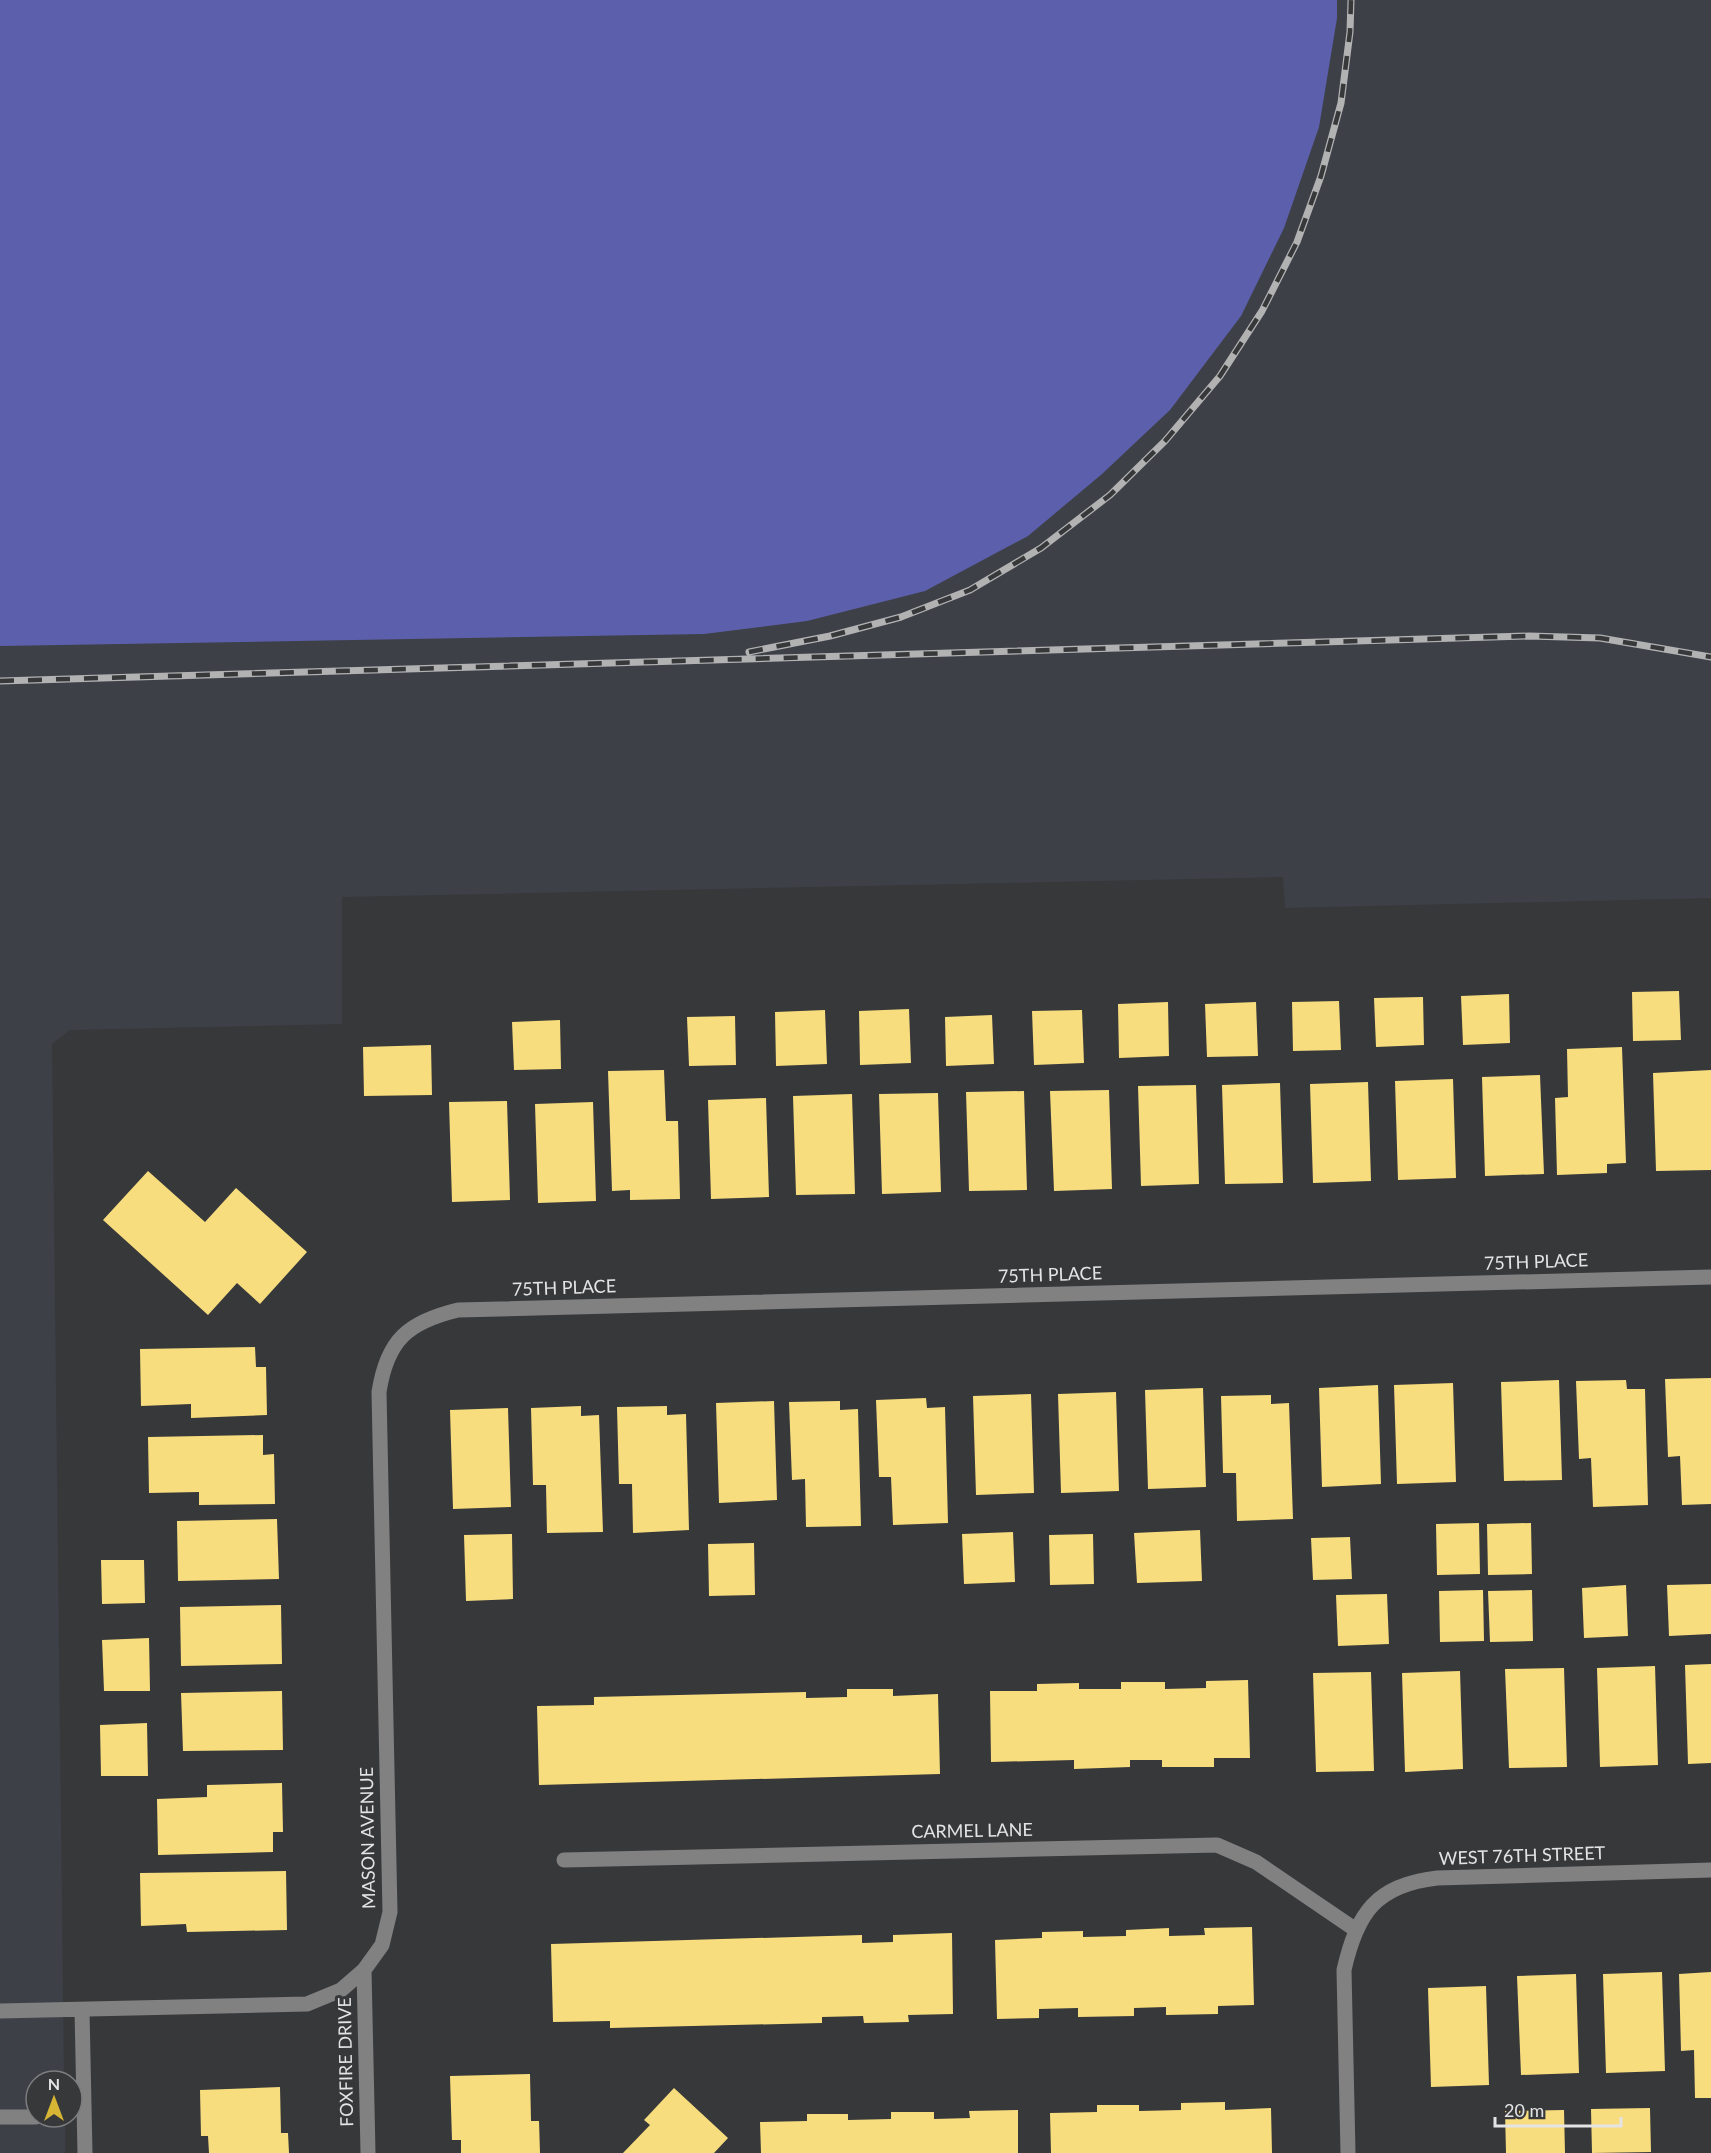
<svg xmlns="http://www.w3.org/2000/svg" width="1711" height="2153" viewBox="0 0 1711 2153" font-family="Lato,sans-serif">
	<style>
		.built { fill: #3e4048 }
		.forest { fill: #5c60ac }
		.building { fill: #f8dd7e }
		.lines { fill: none; stroke-linecap: round; stroke-linejoin: round }
		.minor { stroke: #818182; stroke-width: 15 }
		.rail-casing { stroke: #b2b2b3; stroke-width: 7 }
		.rail { stroke: #37383a; stroke-width: 4.5; stroke-dasharray: 14; stroke-linecap: butt }
		.labels { text-anchor: middle; stroke-width: 6; stroke-linejoin: round; paint-order: stroke }
		.street-label { font-size: 18px; fill: #e4e4e5; stroke: #37383a }
	</style>
	<rect width="100%" height="100%" fill="#37383a"/>
	<!-- built -->
	<path class="built" d="M0,0h1711v898l-426,10 -2,-31 -941,20v127l-272,6 -18,14 12,1037h-28v36h29v36h-65z"/>
	<!-- forest -->
	<path class="forest" d="M0,0h1337v18l-18,109 -35,101 -43,88 -71,94 -68,64 -74,62 -103,55 -118,30 -103,13 -704,12z"/>
	<!-- building -->
	<path class="building" d="M1679,991l2,49 -48,1 -1,-49z
		M1509,994l1,49 -47,2 -2,-49z
		M1423,997l1,48 -48,2 -2,-49z
		M1339,1001l2,49 -48,1 -1,-49z
		M1168,1002l1,54 -50,2 -1,-54z
		M1256,1002l2,54 -51,1 -2,-53z
		M909,1009l2,54 -51,2 -1,-54z
		M825,1010l2,54 -51,2 -1,-54z
		M1082,1010l2,53 -50,2 -2,-54z
		M992,1015l2,49 -48,2 -1,-49z
		M735,1016l1,49 -47,1 -2,-49z
		M560,1020l1,49 -47,1 -2,-48z
		M431,1045l1,50 -68,1 -1,-49z
		M1622,1047l4,116 -19,1v9l-50,2 -2,-77 13,-1 -1,-48z
		M664,1070l2,51h12l2,78 -50,1v-10l-18,1 -4,-120z
		M1711,1070v100l-55,1 -3,-98z
		M1540,1075l4,99 -59,2 -3,-99z
		M1453,1079l3,99 -58,2 -3,-99z
		M1368,1082l3,99 -58,2 -3,-99z
		M1280,1083l3,100 -58,1 -3,-99z
		M1196,1085l3,99 -58,2 -3,-100z
		M1109,1090l3,99 -58,2 -4,-100z
		M1024,1091l3,99 -58,1 -3,-99z
		M938,1093l3,99 -59,2 -3,-100z
		M852,1094l3,100 -59,1 -3,-99z
		M766,1098l3,99 -58,2 -3,-99z
		M507,1101l3,99 -58,2 -3,-100z
		M593,1102l3,99 -58,2 -3,-99z
		M148,1171l57,51 31,-34 71,64 -47,52 -23,-21 -29,32 -105,-95z
		M255,1347l1,20h10l1,48 -76,3v-14l-50,2 -1,-57z
		M1711,1378v126l-29,1 -2,-49 -12,1 -3,-78z
		M1559,1380l3,100 -58,1 -3,-99z
		M1626,1380l1,9h18l3,116 -55,2 -2,-49 -12,1 -3,-78z
		M1453,1383l3,99 -59,2 -3,-99z
		M1378,1385l3,99 -59,3 -3,-99z
		M1203,1388l3,99 -58,2 -3,-99z
		M1116,1392l3,99 -58,2 -3,-99z
		M1031,1394l3,99 -58,2 -3,-99z
		M1271,1395v9l18,-1 4,116 -56,2 -1,-48h-13l-2,-77z
		M926,1398l1,10 18,-1 3,116 -55,2 -2,-48h-12l-3,-77z
		M774,1401l3,99 -58,3 -3,-100z
		M840,1401v9l18,-1 3,117 -55,1 -1,-48 -13,1 -3,-78z
		M581,1406v10l18,-1 4,117 -56,1 -1,-48h-13l-2,-77z
		M667,1406v9l19,-1 3,116 -56,3 -1,-49h-13l-2,-77z
		M508,1408l3,99 -58,2 -3,-99z
		M263,1435v20l11,-1 1,50 -76,1v-13l-50,1 -1,-56z
		M277,1519l2,60 -101,2 -1,-60z
		M1479,1523l1,51 -43,1 -1,-51z
		M1531,1523l1,51 -44,1 -1,-51z
		M1200,1530l2,51 -65,2 -3,-50z
		M1013,1532l2,50 -51,2 -2,-50z
		M512,1534l1,65 -47,2 -2,-66z
		M1093,1534l1,50 -44,1 -1,-50z
		M1350,1537l2,42 -39,1 -2,-42z
		M754,1543l1,52 -46,1 -1,-52z
		M101,1560h43l1,43 -43,1z
		M1711,1584v50l-42,2 -2,-51z
		M1626,1585l2,51 -44,2 -2,-50z
		M1483,1590l1,51 -44,1 -1,-51z
		M1532,1590l1,51 -43,1 -2,-51z
		M1387,1594l2,50 -51,2 -2,-51z
		M281,1605l1,59 -101,2 -1,-59z
		M149,1638l1,53h-46l-2,-51z
		M1711,1664v99l-23,1 -3,-99z
		M1655,1666l3,99 -58,2 -3,-99z
		M1564,1668l3,99 -58,1 -4,-99z
		M1460,1671l3,98 -58,3 -3,-99z
		M1371,1672l3,99 -58,1 -3,-99z
		M1248,1680l2,78h-36v9h-52v-7h-32v7l-56,2v-9l-83,2 -1,-71h47v-7l42,-1v6h42v-7h44v7l41,-1v-7z
		M847,1689h46v7l45,-2 2,80 -401,11 -2,-79 57,-1v-8l212,-5v6l41,-1z
		M282,1691l1,59 -100,1 -2,-58z
		M147,1723l1,53h-47l-1,-51z
		M282,1783l1,49h-10v20l-115,3 -1,-56 50,-2v-12z
		M286,1871l1,59 -100,2 -1,-8 -45,2 -1,-53z
		M1252,1927l2,78 -36,1v8l-52,1v-8l-32,1v8l-56,1v-9l-39,1v9l-42,1 -2,-79 47,-2v-6l41,-1v6l43,-1v-6l43,-2v8l36,-1 -1,-7z
		M952,1933l1,81 -45,1 1,7 -45,1 -1,-7 -41,1v6l-212,5v-7l-57,1 -2,-78 311,-9v8l31,-1v-7z
		M1662,1972l3,99 -59,2 -3,-99z
		M1711,1972v126h-16l-1,-48 -13,1 -2,-77z
		M1576,1974l3,99 -58,2 -4,-99z
		M1486,1986l3,99 -58,2 -3,-99z
		M530,2074l1,47h8l1,32h-79v-13h-9l-2,-64z
		M280,2087l1,46h7l1,20h-80l-1,-17h-7l-1,-46z
		M674,2088l54,50 -14,15h-91l27,-28 -6,-5z
		M1225,2102v8l46,-2 1,45h-221l-1,-40 47,-1v-7h42v6l42,-1v-7z
		M1650,2108l1,44 -59,1 -1,-44z
		M1018,2110v43h-257l-1,-31 47,-1v-7h41v6l43,-1v-7h43v7l36,-1 -1,-7z
		M1564,2110l1,43h-59l-1,-42z"/>
	<g class="lines">
		<!-- minor -->
		<path class="minor" d="M564,1860l653,-15 39,17 100,68
			M364,1970l4,183
			M82,2010l3,143
			M0,2011l307,-7 34,-14 23,-20 18,-25 8,-33 -11,-520c8,-52 29,-70 79,-82l1253,-33
			M0,2117h36
			M1348,2153l-4,-183c13,-57 32,-85 93,-92l274,-8"/>
		<defs>
			<path id="rail" d="M749,652l81,-16 71,-19 69,-27 71,-42 69,-53 55,-54 55,-65 42,-65 35,-69 24,-66 20,-73 9,-71 1,-32
				M0,681l1529,-45 71,2 111,19"/>
		</defs>
		<!-- rail casing -->
		<use href="#rail" class="rail-casing"/>
		<!-- rail -->
		<use href="#rail" class="rail"/>
	</g>
	<g class="labels">
		<!-- street labels -->
		<g class="street-label">
			<text transform="translate(1536 1262) rotate(-2)" y="6">75TH PLACE</text>
			<text transform="translate(1050 1275) rotate(-2)" y="6">75TH PLACE</text>
			<text transform="translate(564 1288) rotate(-2)" y="6">75TH PLACE</text>
			<text transform="translate(972 1831) rotate(-1)" y="6">CARMEL LANE</text>
			<text transform="translate(368 1838) rotate(-91)" y="6">MASON AVENUE</text>
			<text transform="translate(1522 1856) rotate(-2)" y="6">WEST 76TH STREET</text>
			<text transform="translate(346 2062) rotate(-91)" y="6">FOXFIRE DRIVE</text>
		</g>
	</g>
	<!-- north arrow -->
	<g transform="translate(54 2099)"><circle r="28" fill="#37383a" stroke="#7c7d7e" stroke-width="1.5"/>
	<path d="M0-4.5L10 22L0 15L-10 22Z" fill="#d6b534"/>
	<text y="-9" font-size="16" font-weight="bold" text-anchor="middle" fill="#e4e4e5">N</text>
	</g>
	<!-- scale -->
	<path d="M1495 2117v9h126v-9" fill="none" stroke="#e4e4e5" stroke-width="3"/>
	<text x="1504" y="2117" font-size="18" fill="#e4e4e5" stroke="#37383a" stroke-width="4.5" paint-order="stroke">20 m</text>
</svg>
